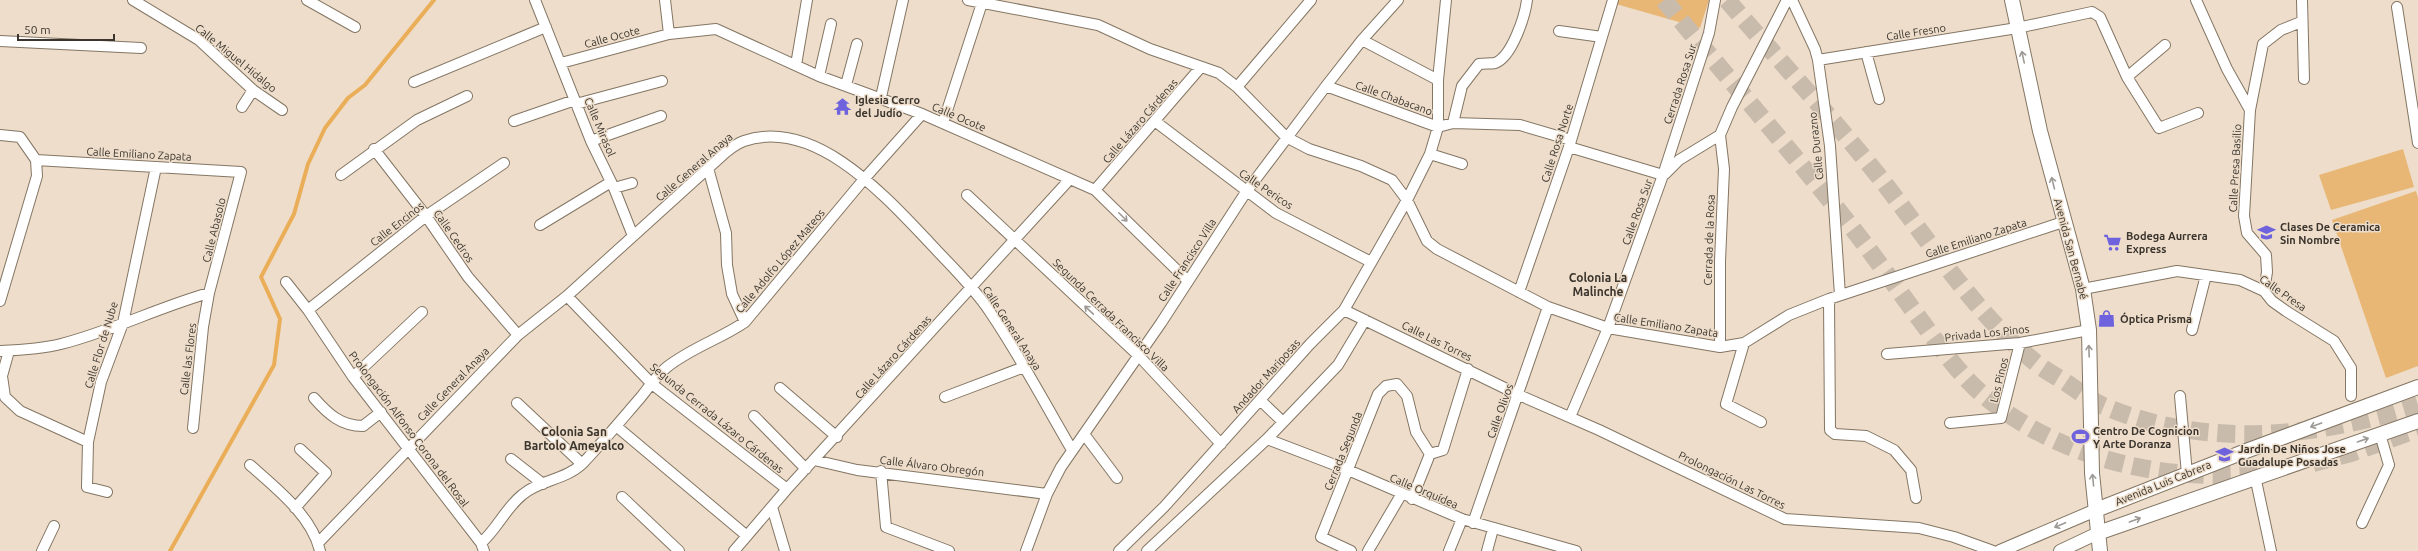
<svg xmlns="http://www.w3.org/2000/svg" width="2418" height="551" viewBox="0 0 2418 551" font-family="Ubuntu,sans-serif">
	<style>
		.green { fill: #e9b775 }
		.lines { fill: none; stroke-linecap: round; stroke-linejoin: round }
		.stream { stroke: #ebae58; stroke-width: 4 }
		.motorway-tunnel { stroke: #c9bbab; stroke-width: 18; stroke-dasharray: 18 9; stroke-linecap: butt }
		.minor-casing { stroke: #847664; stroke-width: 12 }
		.tertiary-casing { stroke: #847664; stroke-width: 14 }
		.secondary-casing { stroke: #847664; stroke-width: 16 }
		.minor { stroke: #fff; stroke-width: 10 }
		.tertiary { stroke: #fff; stroke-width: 12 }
		.secondary { stroke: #fff; stroke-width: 14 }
		.oneway { stroke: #9d9a96 }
		.labels { text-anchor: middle; stroke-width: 3; stroke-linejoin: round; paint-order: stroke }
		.street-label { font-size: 11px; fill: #3b352e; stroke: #edddca }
		.poi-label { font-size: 11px; font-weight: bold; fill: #3b352e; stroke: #edddca; text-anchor: start }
		.neighbourhood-label { font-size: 12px; font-weight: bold; fill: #3b352e; stroke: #edddca }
	</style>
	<rect width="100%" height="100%" fill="#edddca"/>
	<!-- green -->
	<path class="green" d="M1618,0h91l-9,28 -84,-24z
		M2403,149l11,38 -83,23 -12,-35z
		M2416,191l2,7v168l-32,12 -54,-158z"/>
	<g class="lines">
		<!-- stream -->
		<path class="stream" d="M170,551l104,-186 6,-46 -19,-42 33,-63 14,-50 17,-36 23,-30 17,-13 69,-85"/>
		<!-- motorway-tunnel -->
		<path class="motorway-tunnel" d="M1664,0c61,75 125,148 185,224 27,34 52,70 78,105 16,22 34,47 55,65 76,65 190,92 288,77
			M1727,0c50,58 102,114 150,174 50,63 95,137 159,189 8,7 20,13 29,19 12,8 25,18 38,24 103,43 211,32 315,-1
			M2313,463l38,-10 67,-24"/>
		<defs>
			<path id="minor" d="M133,0l66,40 54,50 29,20
				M307,0l48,27
				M535,0l56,141 23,47 19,48
				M665,0l4,34
				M968,0l130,25 52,24 69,24 18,14 49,50 23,12 52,17 31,14 15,20 20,41 10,8 111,58 60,21 112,19 24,-4 45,-28 40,-16 234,-77
				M1792,0l23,49 3,11 12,86 10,149
				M2196,0l31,69 23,41 -6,106 3,17 19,22 1,17 -3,19
				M2302,0l2,79
				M2397,7l21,136
				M1559,31l43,6
				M1362,40l76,40
				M0,41l141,7
				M1866,52l13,47
				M1818,60l199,-32 75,-16 8,5 27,60 32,51 39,-15
				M561,63l108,-29 47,-5 103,47 103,38 173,76 92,90
				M796,65l11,-65
				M819,76l12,-52
				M2127,77l38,-32
				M414,82l132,-55
				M846,85l11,-41
				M1326,86l112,41 15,-4 67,2 51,15
				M1237,87l74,-87
				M881,97l22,-97
				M576,104l86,-23
				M242,107l11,-17
				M2250,110l13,-66 18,-14 20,-8
				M514,121l61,-21
				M1156,122l120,91 95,49
				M943,123l39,-120
				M1453,123l9,-37 17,-22c5,-1 11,0 16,-1 17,-6 30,-47 32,-63
				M0,135l20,2 16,23 1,16 -37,125
				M1720,135l4,34 -4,92v86
				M591,141l70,-25
				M1569,147l94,28
				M374,149l52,67 42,61 50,58
				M1430,154l32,10
				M36,160l205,12 -32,121 -6,34 -10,101
				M708,168l18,65 1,32 5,29 13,28
				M1665,174l14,-14 41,-25 12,-28 55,-107
				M341,175l76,-55 50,-24
				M614,188l18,-5
				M1095,190l106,-123
				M967,195l171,160 83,89
				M540,225l71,-43
				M286,282l22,28 45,67 128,166 3,8
				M2083,289l94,-18 63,9 24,11 8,10 14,10 48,30 17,27v28
				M1519,292l50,-145 44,-147
				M567,296l85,88 135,105
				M1829,299l1,131 5,4 31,2 28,14 17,20 5,28
				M308,310l118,-94 78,-53
				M1344,310l175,85 80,35 186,89 134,9 35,9 39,14
				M2192,330l14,-55
				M1744,343l-18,61 35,18
				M0,351c21,-1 41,-2 61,-7 51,-13 98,-37 148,-51
				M9,351l-7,25 3,21 15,14 68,31
				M1887,354l133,-11 69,-13
				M353,377l69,-65
				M780,388l57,49
				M2180,396l7,78
				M945,397l79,-30
				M314,398c14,16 27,28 49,28l18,-14
				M1260,400l23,22
				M517,403l65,61
				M754,416l52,53
				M1570,417l38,-89 55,-153 46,-142 6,-33
				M1950,423l51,-5 19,-75
				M616,426l131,110
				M1084,434l33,44
				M1267,439l81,31 114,49 114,32
				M1430,454l13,-4 25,-81
				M511,459l32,25
				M814,460l43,10 190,24
				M250,465c26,23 62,51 70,86
				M881,471l5,56 63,24
				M2255,476l16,75
				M107,492l-20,-5 1,-45 13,-60 22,-59 33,-156
				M622,497l57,54
				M772,507l13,44
				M295,508l31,-35 -26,-24
				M1473,523l75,-216
				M2362,523l27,-58 -9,-31
				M318,543l200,-208 49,-39 159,-144c5,-4 12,-9 18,-11 71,-24 141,55 184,100 21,23 45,45 62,71 30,44 55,92 82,138
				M481,543c16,-14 24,-34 41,-48 17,-15 44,-15 61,-32 20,-21 39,-44 58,-66 8,-10 16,-22 26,-30 24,-19 53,-28 78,-45l120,-144 57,-64
				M42,551l12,-25
				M734,551l53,-62 283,-310
				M1026,551l21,-57 14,-27 100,-144 85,-131 80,-106 36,-46 36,-40
				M1119,551l45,-44 146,-163 34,-34 63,-110 23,-46 8,-27v-47l8,-80
				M1147,551l120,-112 71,-74 27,-45
				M1351,551l-30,-14 57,-143 8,-8 11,-2 10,12 9,36 14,22 -18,45
				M1368,551l33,-56
				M1449,551l13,-32
				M1487,551l6,-22"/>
			<path id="tertiary" d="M2000,551l96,-41
				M2060,551l38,-18"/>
			<path id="secondary" d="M2012,0l28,131 43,158 6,41 3,143 8,78
				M2096,510l150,-59 172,-64
				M2098,533l320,-112"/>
		</defs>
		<!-- minor casing -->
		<use href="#minor" class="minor-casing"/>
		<!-- tertiary casing -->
		<use href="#tertiary" class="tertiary-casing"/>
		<!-- secondary casing -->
		<use href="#secondary" class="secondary-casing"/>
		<!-- minor -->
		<use href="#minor" class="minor"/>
		<!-- tertiary -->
		<use href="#tertiary" class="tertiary"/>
		<!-- secondary -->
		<use href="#secondary" class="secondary"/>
	</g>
	<!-- one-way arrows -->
	<defs><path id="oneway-shaft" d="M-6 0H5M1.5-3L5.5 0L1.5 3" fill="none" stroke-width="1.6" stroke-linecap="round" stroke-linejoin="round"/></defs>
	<g class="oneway">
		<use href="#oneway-shaft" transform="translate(2023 57) rotate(-102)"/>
		<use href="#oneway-shaft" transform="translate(2053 183) rotate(-104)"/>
		<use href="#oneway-shaft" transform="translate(1123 217) rotate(45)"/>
		<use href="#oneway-shaft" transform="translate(1089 310) rotate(-137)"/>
		<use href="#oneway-shaft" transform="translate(2089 351) rotate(-92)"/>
		<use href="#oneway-shaft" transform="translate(2316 425) rotate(160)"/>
		<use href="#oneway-shaft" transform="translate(2363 440) rotate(-19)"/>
		<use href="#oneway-shaft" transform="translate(2093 480) rotate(-96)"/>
		<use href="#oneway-shaft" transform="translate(2135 520) rotate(-20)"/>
		<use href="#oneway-shaft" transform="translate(2060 525) rotate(157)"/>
	</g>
	<!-- icons -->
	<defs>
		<symbol id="temple-bare" viewBox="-9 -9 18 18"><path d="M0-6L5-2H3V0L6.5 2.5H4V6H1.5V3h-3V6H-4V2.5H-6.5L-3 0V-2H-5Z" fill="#6f63dd" stroke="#edddca" stroke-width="2.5" paint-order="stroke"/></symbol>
		<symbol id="school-bare" viewBox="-9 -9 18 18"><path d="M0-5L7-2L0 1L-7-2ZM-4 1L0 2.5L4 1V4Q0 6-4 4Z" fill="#6f63dd" stroke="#edddca" stroke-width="2.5" paint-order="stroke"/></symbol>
		<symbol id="supermarket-bare" viewBox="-9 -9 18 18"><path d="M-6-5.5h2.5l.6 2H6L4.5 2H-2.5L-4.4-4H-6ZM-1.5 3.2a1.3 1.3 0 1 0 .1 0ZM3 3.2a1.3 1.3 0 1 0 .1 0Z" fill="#6f63dd" stroke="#edddca" stroke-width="2.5" paint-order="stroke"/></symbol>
		<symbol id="shop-bare" viewBox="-9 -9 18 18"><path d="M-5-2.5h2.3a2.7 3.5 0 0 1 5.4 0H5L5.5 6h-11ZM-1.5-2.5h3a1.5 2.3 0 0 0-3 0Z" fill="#6f63dd" stroke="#edddca" stroke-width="2.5" paint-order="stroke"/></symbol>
		<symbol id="stadium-bare" viewBox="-9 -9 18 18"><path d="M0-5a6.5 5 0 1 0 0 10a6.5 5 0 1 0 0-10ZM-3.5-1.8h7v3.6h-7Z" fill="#6f63dd" stroke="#edddca" stroke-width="2.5" paint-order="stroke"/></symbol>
	</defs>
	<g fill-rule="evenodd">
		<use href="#temple-bare" x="830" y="94" width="25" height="25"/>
		<use href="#school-bare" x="2254" y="220" width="25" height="25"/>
		<use href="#supermarket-bare" x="2100" y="230" width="25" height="25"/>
		<use href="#shop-bare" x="2094" y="306" width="25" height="25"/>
		<use href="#stadium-bare" x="2068" y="424" width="25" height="25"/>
		<use href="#school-bare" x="2212" y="442" width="25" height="25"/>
	</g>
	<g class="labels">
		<!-- street labels -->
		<g class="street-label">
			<text transform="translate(1916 32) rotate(-9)" y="4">Calle Fresno</text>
			<text transform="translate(612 37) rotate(-15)" y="4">Calle Ocote</text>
			<text transform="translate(236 58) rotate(39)" y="4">Calle Miguel Hidalgo</text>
			<text transform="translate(1680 84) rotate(-72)" y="4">Cerrada Rosa Sur</text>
			<text transform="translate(1394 98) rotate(20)" y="4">Calle Chabacano</text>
			<text transform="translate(959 117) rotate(23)" y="4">Calle Ocote</text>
			<text transform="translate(1140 121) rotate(-49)" y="4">Calle Lázaro Cárdenas</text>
			<text transform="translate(600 127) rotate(67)" y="4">Calle Mirasol</text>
			<text transform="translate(1557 143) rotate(-72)" y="4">Calle Rosa Norte</text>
			<text transform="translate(1816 146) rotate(-96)" y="4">Calle Durazno</text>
			<text transform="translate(139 154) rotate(3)" y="4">Calle Emiliano Zapata</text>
			<text transform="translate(694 167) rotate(-41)" y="4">Calle General Anaya</text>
			<text transform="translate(2235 168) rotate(-87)" y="4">Calle Presa Basilio</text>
			<text transform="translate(1266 189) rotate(34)" y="4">Calle Pericos</text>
			<text transform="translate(1637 212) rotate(-70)" y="4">Calle Rosa Sur</text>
			<text transform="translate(397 224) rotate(-38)" y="4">Calle Encinos</text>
			<text transform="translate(214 230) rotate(-76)" y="4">Calle Abasolo</text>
			<text transform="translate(454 236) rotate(55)" y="4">Calle Cedros</text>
			<text transform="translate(1976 238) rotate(-18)" y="4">Calle Emiliano Zapata</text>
			<text transform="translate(1709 240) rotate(-88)" y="4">Cerrada de la Rosa</text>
			<text transform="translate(2071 249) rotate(75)" y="4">Avenida San Bernabé</text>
			<text transform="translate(1187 260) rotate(-57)" y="4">Calle Francisco Villa</text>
			<text transform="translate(780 261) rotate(-50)" y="4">Calle Adolfo López Mateos</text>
			<text transform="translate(2283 293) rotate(35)" y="4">Calle Presa</text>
			<text transform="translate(1111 315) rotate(44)" y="4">Segunda Cerrada Francisco Villa</text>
			<text transform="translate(1666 325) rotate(9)" y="4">Calle Emiliano Zapata</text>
			<text transform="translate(1012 328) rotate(57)" y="4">Calle General Anaya</text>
			<text transform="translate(1987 333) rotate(-6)" y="4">Privada Los Pinos</text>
			<text transform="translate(1437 341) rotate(26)" y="4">Calle Las Torres</text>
			<text transform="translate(101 345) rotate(-73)" y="4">Calle Flor de Nube</text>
			<text transform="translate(893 357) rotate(-48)" y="4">Calle Lázaro Cárdenas</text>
			<text transform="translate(188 359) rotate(-83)" y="4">Calle las Flores</text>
			<text transform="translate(1266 376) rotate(-48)" y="4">Andador Mariposas</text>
			<text transform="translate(1999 380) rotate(-76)" y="4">Los Pinos</text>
			<text transform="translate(453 384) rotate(-46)" y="4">Calle General Anaya</text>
			<text transform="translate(1500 411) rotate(-70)" y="4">Calle Olivos</text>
			<text transform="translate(717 418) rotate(39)" y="4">Segunda Cerrada Lázaro Cárdenas</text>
			<text transform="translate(409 429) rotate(53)" y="4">Prolongación Alfonso Corona del Rosal</text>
			<text transform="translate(1343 451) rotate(-68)" y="4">Cerrada Segunda</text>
			<text transform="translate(932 466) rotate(7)" y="4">Calle Álvaro Obregón</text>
			<text transform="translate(1732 480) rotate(26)" y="4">Prolongación Las Torres</text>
			<text transform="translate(2163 483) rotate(-22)" y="4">Avenida Luis Cabrera</text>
			<text transform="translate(1424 491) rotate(23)" y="4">Calle Orquídea</text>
		</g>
		<!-- poi labels -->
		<g class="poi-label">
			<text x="855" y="104">Iglesia Cerro<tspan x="855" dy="13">del Judío</tspan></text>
			<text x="2280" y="231">Clases De Ceramica<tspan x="2280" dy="13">Sin Nombre</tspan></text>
			<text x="2126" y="240">Bodega Aurrera<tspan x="2126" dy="13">Express</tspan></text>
			<text x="2120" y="323">Óptica Prisma</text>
			<text x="2093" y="435">Centro De Cognicion<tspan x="2093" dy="13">Y Arte Doranza</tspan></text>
			<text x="2238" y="453">Jardin De Niños Jose<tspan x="2238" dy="13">Guadalupe Posadas</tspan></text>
		</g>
		<!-- neighbourhood labels -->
		<g class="neighbourhood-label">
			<text x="1598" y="282">Colonia La<tspan x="1598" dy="14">Malinche</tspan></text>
			<text x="574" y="436">Colonia San<tspan x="574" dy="14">Bartolo Ameyalco</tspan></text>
		</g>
	</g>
	<!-- scale -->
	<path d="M18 34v6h96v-6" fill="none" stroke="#3b352e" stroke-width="2"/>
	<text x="24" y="34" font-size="12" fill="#3b352e" stroke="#edddca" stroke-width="3" paint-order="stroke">50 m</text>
</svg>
